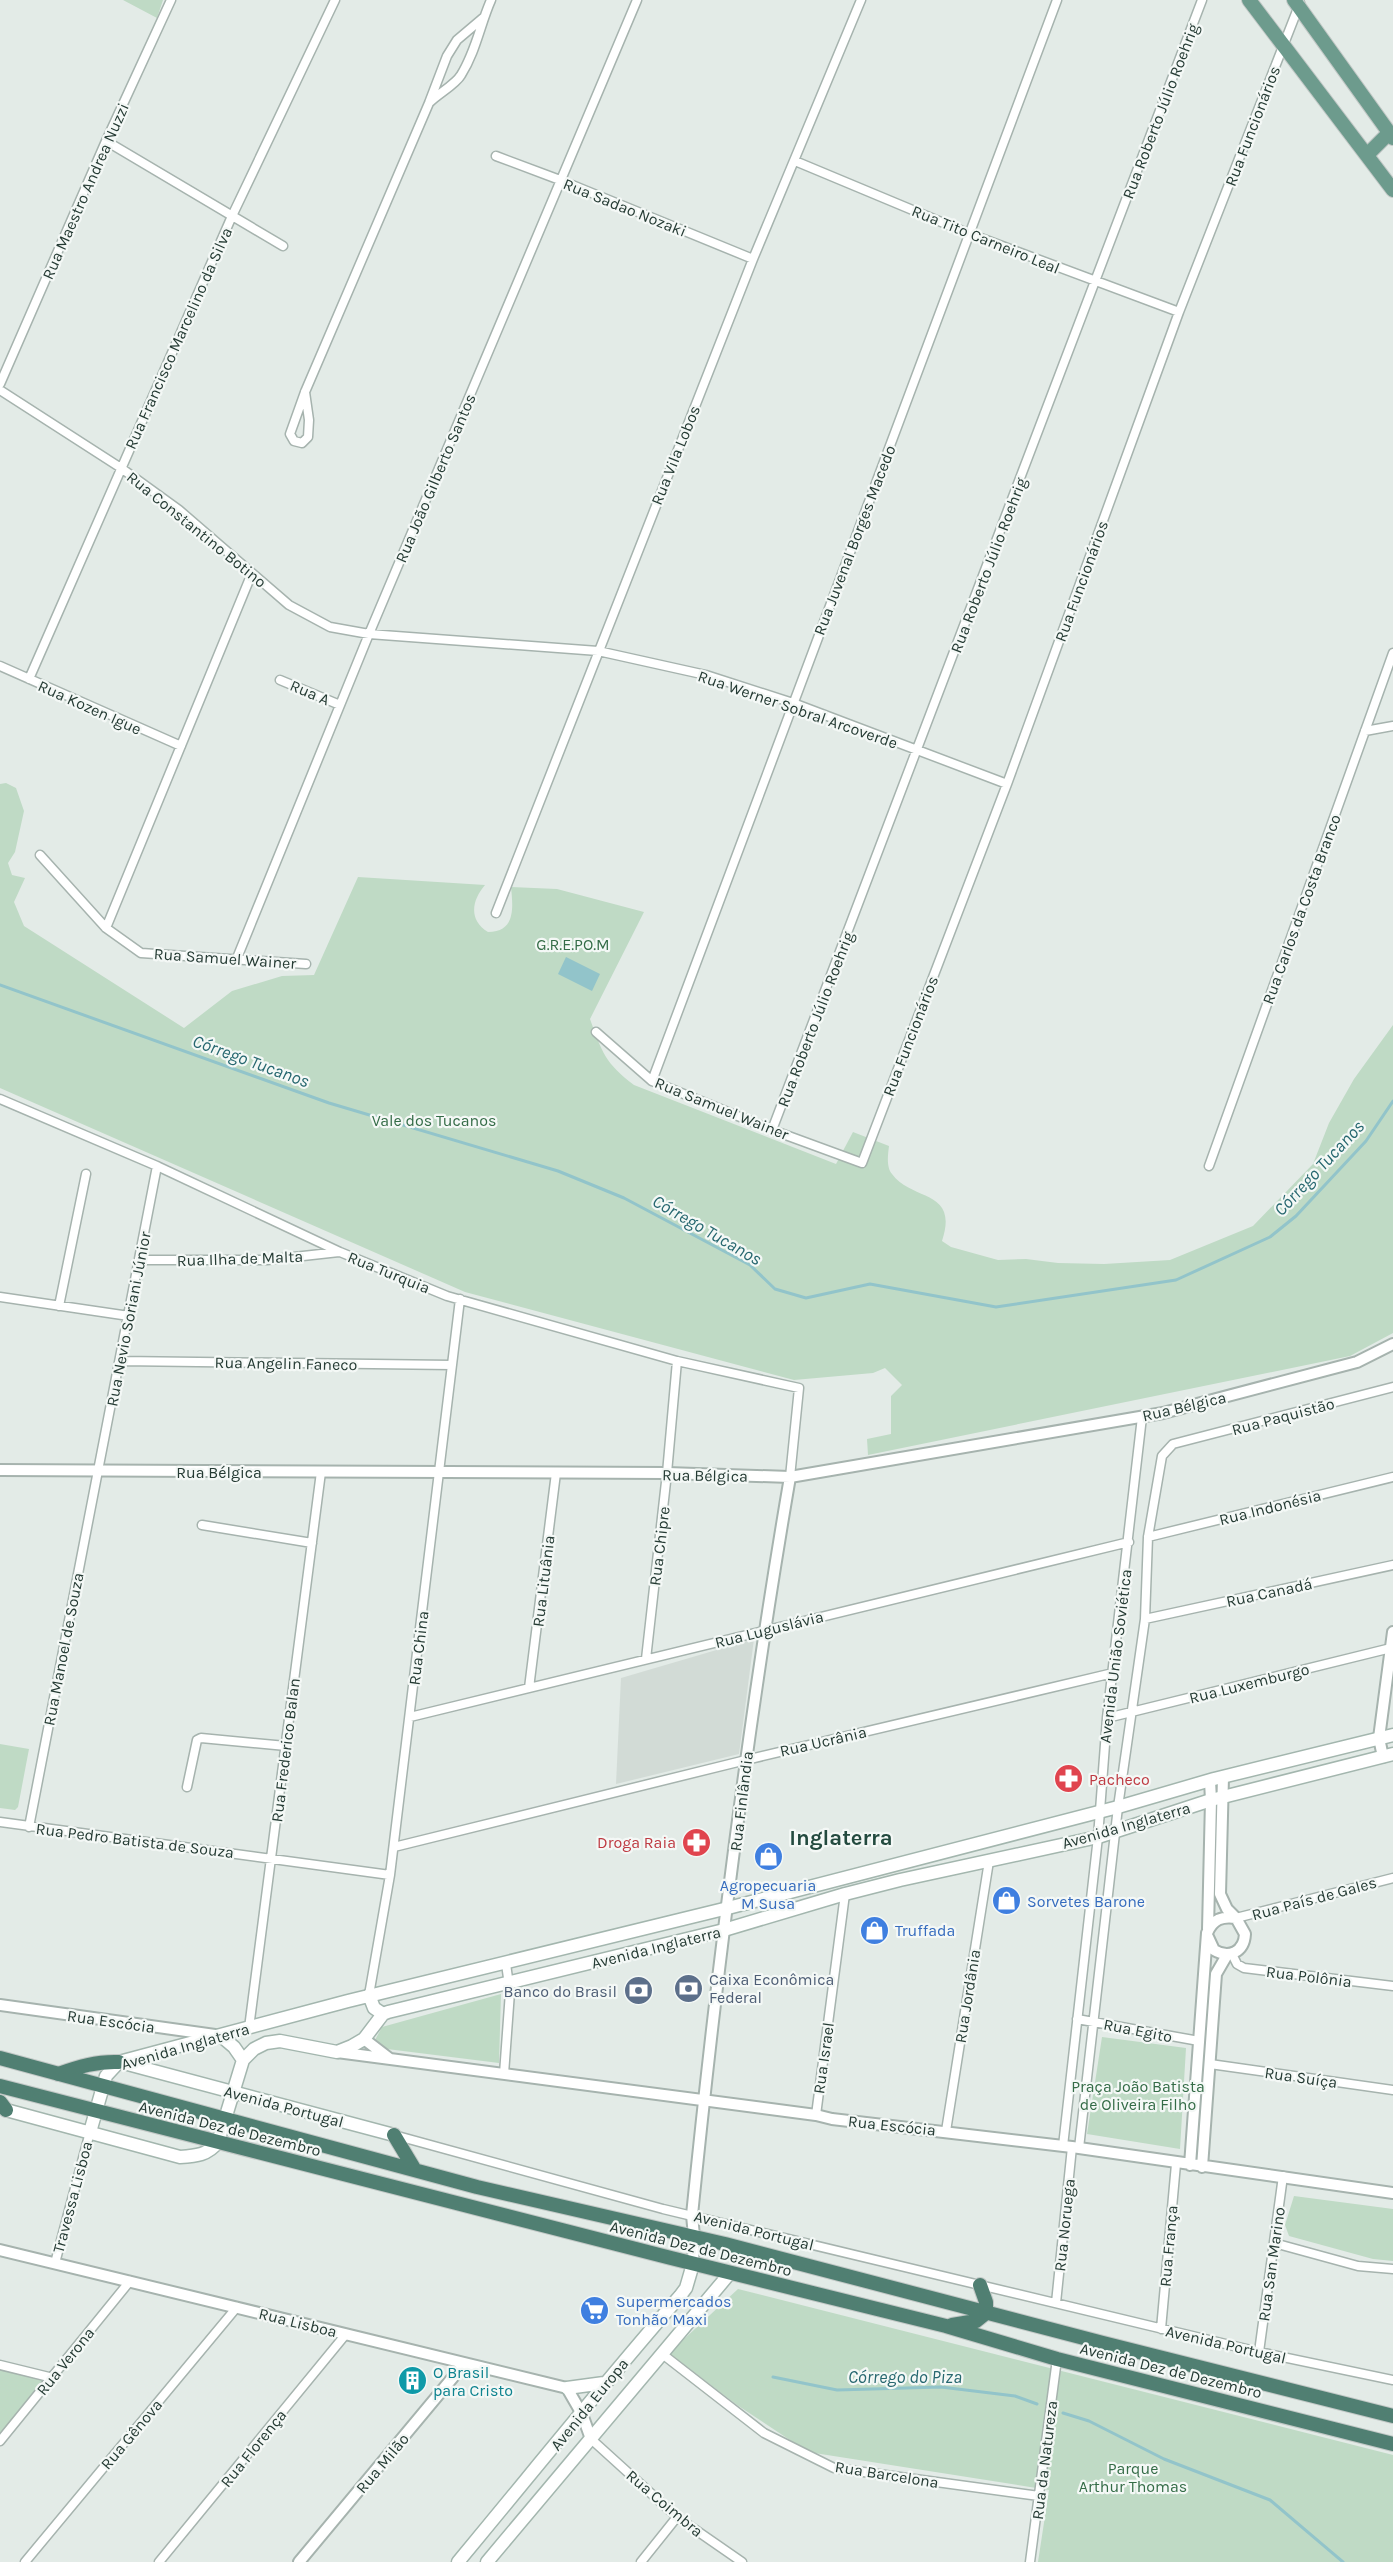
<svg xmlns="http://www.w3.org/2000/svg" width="1393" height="2562" viewBox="0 0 1393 2562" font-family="Karla,sans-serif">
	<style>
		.built { fill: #d2dbd6 }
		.green { fill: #bfdac5 }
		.water { fill: #92c4ca }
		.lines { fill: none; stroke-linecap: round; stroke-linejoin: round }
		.stream { stroke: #92c4ca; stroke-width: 3 }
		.minor-casing { stroke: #a6b3ae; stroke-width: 11 }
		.tertiary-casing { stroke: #a6b3ae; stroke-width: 14 }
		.secondary-casing { stroke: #a3b6ae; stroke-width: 15 }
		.primary-casing { stroke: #c2c8c6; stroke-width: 16 }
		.trunk-casing { stroke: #c2c8c6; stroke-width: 16 }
		.minor { stroke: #fff; stroke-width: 8 }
		.tertiary { stroke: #fff; stroke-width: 10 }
		.secondary { stroke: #fff; stroke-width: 12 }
		.primary { stroke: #6d9b8d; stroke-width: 14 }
		.trunk { stroke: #507f72; stroke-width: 14 }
		.labels { text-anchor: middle; stroke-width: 4.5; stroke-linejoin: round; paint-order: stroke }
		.street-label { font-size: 16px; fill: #253b34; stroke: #f4f8f6 }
		.park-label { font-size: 16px; fill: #346c47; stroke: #f4f8f6 }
		.health-label { font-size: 16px; fill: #be3a42; stroke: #f4f8f6; text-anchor: start }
		.shop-label { font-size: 16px; fill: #366cbe; stroke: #f4f8f6; text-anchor: start }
		.service-label { font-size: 16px; fill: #4e5e75; stroke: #f4f8f6; text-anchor: start }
		.culture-label { font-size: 16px; fill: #0d838f; stroke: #f4f8f6; text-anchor: start }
		.water-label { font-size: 18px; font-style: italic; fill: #26676f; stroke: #f4f8f6 }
		.district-label { font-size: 22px; font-weight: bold; fill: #234a3f; stroke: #f4f8f6 }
	</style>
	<rect width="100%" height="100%" fill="#e3ebe7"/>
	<!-- built -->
	<path class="built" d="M754,1639l-15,115 -123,30 5,-106z"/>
	<!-- green -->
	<path class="green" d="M123,0h40l-6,18z
		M6,783l10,5 8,23 -9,41 -7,11 4,12 13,3 -11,24 10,24 160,102 48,-37 50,-15 32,-1 44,-98 127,8c-13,15 -17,35 3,47 28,0 25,-25 23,-45l46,2 87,23 -54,107c12,33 15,44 44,66l202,79 17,-32 36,14c-1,8 -3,21 3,28 21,28 67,15 50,67l9,6 47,13 28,-1 32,4 46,1 66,-4 83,-34 60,-62 16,-41 25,-44 39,-54v308l-43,23 -482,99 -1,-16 24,-5v-38l11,-11 -17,-17 -12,5 -79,7 -329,-88 -465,-204v-304z
		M0,1744l29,5 -11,58 -3,3 -15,-2z
		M501,1994l-2,69 -120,-15 -4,-8 7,-13z
		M1102,2037l84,11 -6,101 -93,-15z
		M1294,2196l99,13v52l-20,-2 -84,-23 -4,-11z
		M738,2289l655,166v107h-355l11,-72 -241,-38 -71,-47 -68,-52z
		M0,2365l53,13 -53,57z"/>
	<!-- water -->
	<path class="water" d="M566,957l34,17 -8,17 -34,-17z"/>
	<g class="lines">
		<!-- stream -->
		<path class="stream" d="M0,985l329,118 229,68 66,27 126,67 25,24 31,9 64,-14 126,23 180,-27 94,-43 26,-21 70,-75 27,-40
			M773,2377l64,13 104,-3 74,9 22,8
			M1063,2413l26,8 75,38 106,41 73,62"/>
		<defs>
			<path id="minor" d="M430,102c8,-8 26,-18 31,-27 15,-24 19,-50 30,-75
				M106,141l177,105
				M496,156l64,24 193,79
				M795,161l175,73 209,78
				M0,384l106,-243 65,-141
				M0,390l121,78 58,42 110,95 41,22 39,7 229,17 108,24 87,28 214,81
				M305,392l4,28 -1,17 -6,6 -8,-2 -4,-7 15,-42 124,-289 18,-47 10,-16 26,-22
				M0,666l181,80
				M29,679l203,-463 103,-216
				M280,680l60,25
				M1365,731l28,-5
				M40,855l66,73 35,25 165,11
				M496,913l257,-654 108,-259
				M106,928l146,-355
				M237,958l132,-324 268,-634
				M596,1032l56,49 120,49 90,33 145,-379 172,-472 121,-309
				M652,1081l405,-1081
				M0,1099l157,67 183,86 107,44 230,65 122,27 -9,89
				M772,1130l430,-1130
				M1209,1166l184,-513
				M140,1260h127l72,-8
				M0,1297l129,19
				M59,1306l27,-132
				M121,1361l331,4
				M202,1525l110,18
				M1148,1537l245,-60
				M1145,1619l248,-54
				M646,1659l21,-186 10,-112
				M529,1688l27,-215
				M410,1717l719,-175
				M1107,1718l284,-70
				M187,1787l10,-47 4,-2 85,8
				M0,1822l390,53
				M29,1827l128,-661
				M394,1847l352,-87 367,-87
				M1236,1918l157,-40
				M1232,1954l5,10 7,4 149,18
				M369,1995l21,-120 70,-576
				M1077,2019l122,22
				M249,2028l72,-556
				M1210,2064l183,26
				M504,2074l6,-82 -4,-28
				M816,2115l29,-221
				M946,2131l43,-270
				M394,2135l269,74 596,143 134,28
				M1063,2146l35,-309 9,-119 35,-301
				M1079,2148l39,-341 27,-188 3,-82 14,-81 11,-12 220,-57
				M1274,2243l84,23 35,3
				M55,2263l35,-131
				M1056,2303l16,-156
				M1161,2329l15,-165
				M1259,2352l24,-176
				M661,2353l103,80 70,35 205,28
				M0,2365l53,13
				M591,2439l86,78 65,45
				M0,2441l130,-160
				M25,2562l212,-255
				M159,2562l187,-228
				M641,2562l36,-45
				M1030,2562l27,-203"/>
			<path id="tertiary" d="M0,1470l667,3 123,4 373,-64 194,-51 36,-18
				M1383,1757l-4,-19 14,-106
				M1223,1777l-3,117 7,15 9,9
				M1208,1929l3,-129 -1,-19
				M0,2005l215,30
				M364,2039l26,20
				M337,2052l479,63 16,4 240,28 321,46
				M1190,2165l17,-232c6,-14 15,-17 29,-15l9,16c-1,18 -16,25 -31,16l-6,-13
				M1202,2167l14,-193 11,-19
				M0,2250l567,138 15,26 9,25
				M693,2264l1,-28 -2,-21c25,-247 56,-494 98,-738
				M299,2562l165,-198"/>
			<path id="secondary" d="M369,1995l5,13 9,6
				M221,2036l13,11 9,13
				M120,2062l274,73
				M6,2110l174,47c16,-1 28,-2 38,-15l25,-82 11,-11 12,-6 14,-2 57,11 15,-6 12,-7 19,-25 5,-2 336,-82 121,-36 55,-14 198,-43 113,-37 182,-46
				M90,2132l16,-56 13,-14 229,-61 380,-93 390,-101 96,-28 179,-44
				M567,2388l37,-5
				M458,2562c74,-89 146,-179 222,-266l6,-8 7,-24
				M487,2562l243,-289"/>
			<path id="primary" d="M1249,0l144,190
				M1294,0l99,138
				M1367,155l22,-22"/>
			<path id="trunk" d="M0,2058l477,129 248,57 378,99 290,73
				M58,2074c20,-7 39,-13 61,-12
				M0,2086l671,172 275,68 111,33 336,85
				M0,2102l6,8
				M394,2135l21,35
				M952,2325l24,-4 10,-8v-11l-6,-17"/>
		</defs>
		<!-- minor casing -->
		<use href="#minor" class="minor-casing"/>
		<!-- tertiary casing -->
		<use href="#tertiary" class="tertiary-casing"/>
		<!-- secondary casing -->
		<use href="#secondary" class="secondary-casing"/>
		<!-- primary casing -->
		<use href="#primary" class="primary-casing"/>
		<!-- trunk casing -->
		<use href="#trunk" class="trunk-casing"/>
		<!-- minor -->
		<use href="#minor" class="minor"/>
		<!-- tertiary -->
		<use href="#tertiary" class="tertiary"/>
		<!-- secondary -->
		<use href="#secondary" class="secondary"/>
		<!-- primary -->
		<use href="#primary" class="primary"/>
		<!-- trunk -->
		<use href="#trunk" class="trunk"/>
	</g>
	<!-- icons -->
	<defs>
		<symbol id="pharmacy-disc" viewBox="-11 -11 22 22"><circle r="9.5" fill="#e0444e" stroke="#f4f8f6"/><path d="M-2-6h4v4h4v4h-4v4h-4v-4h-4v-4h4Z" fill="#fff"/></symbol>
		<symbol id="shop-disc" viewBox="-11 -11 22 22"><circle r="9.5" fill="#3f7fe0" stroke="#f4f8f6"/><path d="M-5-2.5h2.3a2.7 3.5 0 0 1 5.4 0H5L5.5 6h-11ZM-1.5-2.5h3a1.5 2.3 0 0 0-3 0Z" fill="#fff"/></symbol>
		<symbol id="bank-disc" viewBox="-11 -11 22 22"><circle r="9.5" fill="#5c6f8a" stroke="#f4f8f6"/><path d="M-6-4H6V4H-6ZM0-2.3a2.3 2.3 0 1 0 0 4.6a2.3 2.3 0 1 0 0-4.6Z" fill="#fff"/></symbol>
		<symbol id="supermarket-disc" viewBox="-11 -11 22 22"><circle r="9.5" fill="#3f7fe0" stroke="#f4f8f6"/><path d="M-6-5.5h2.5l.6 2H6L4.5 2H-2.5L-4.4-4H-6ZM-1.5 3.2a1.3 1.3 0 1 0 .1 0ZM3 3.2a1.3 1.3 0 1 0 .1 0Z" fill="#fff"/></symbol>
		<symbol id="building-disc" viewBox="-11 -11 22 22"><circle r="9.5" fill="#0f9aa8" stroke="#f4f8f6"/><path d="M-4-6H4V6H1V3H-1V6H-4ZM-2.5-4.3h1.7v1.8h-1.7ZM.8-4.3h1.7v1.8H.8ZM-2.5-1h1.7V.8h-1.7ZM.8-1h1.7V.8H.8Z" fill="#fff"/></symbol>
	</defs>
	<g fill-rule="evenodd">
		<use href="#pharmacy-disc" x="1052" y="1762" width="33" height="33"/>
		<use href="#pharmacy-disc" x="680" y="1826" width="33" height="33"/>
		<use href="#shop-disc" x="752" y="1840" width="33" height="33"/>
		<use href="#shop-disc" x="990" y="1884" width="33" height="33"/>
		<use href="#shop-disc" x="858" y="1914" width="33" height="33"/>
		<use href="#bank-disc" x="672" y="1972" width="33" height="33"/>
		<use href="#bank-disc" x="622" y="1974" width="33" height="33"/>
		<use href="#supermarket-disc" x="578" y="2294" width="33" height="33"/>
		<use href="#building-disc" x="396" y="2364" width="33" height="33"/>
	</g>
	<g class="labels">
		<!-- street labels -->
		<g class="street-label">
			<text transform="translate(1160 111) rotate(-69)" y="6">Rua Roberto Júlio Roehrig</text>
			<text transform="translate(1252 126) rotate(-69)" y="6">Rua Funcionários</text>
			<text transform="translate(85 191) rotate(-66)" y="6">Rua Maestro Andrea Nuzzi</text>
			<text transform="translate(625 207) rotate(22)" y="6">Rua Sadao Nozaki</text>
			<text transform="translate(986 239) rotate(22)" y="6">Rua Tito Carneiro Leal</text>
			<text transform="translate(178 338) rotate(-66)" y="6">Rua Francisco Marcelino da Silva</text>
			<text transform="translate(675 455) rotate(-68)" y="6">Rua Vila Lobos</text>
			<text transform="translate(435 478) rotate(-67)" y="6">Rua João Gilberto Santos</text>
			<text transform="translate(197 529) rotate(39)" y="6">Rua Constantino Botino</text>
			<text transform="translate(854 540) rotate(-69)" y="6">Rua Juvenal Borges Macedo</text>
			<text transform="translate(988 565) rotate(-69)" y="6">Rua Roberto Júlio Roehrig</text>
			<text transform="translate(1081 581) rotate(-70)" y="6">Rua Funcionários</text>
			<text transform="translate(310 692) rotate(23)" y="6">Rua A</text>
			<text transform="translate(90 707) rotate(24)" y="6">Rua Kozen Igue</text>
			<text transform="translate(798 709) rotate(19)" y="6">Rua Werner Sobral Arcoverde</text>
			<text transform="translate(1301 909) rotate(-70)" y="6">Rua Carlos da Costa Branco</text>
			<text transform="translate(225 958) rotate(4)" y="6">Rua Samuel Wainer</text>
			<text transform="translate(815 1019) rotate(-69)" y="6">Rua Roberto Júlio Roehrig</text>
			<text transform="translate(910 1036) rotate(-69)" y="6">Rua Funcionários</text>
			<text transform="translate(722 1108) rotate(22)" y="6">Rua Samuel Wainer</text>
			<text transform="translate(240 1258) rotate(-2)" y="6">Rua Ilha de Malta</text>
			<text transform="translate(389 1272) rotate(22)" y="6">Rua Turquia</text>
			<text transform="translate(128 1319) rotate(-79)" y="6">Rua Nevio Soriani Júnior</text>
			<text transform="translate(286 1363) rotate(1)" y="6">Rua Angelin Faneco</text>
			<text transform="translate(1184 1406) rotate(-13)" y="6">Rua Bélgica</text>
			<text transform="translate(1283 1416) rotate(-15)" y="6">Rua Paquistão</text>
			<text x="219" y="1478">Rua Bélgica</text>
			<text transform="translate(705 1475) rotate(1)" y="6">Rua Bélgica</text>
			<text transform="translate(1270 1507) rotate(-14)" y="6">Rua Indonésia</text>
			<text transform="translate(659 1546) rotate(-83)" y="6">Rua Chipre</text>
			<text transform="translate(543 1581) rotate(-83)" y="6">Rua Lituânia</text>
			<text transform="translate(1269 1592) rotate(-12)" y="6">Rua Canadá</text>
			<text transform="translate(769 1629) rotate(-14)" y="6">Rua Luguslávia</text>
			<text transform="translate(418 1648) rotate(-83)" y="6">Rua China</text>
			<text transform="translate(63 1649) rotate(-79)" y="6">Rua Manoel de Souza</text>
			<text transform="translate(1115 1656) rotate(-83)" y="6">Avenida União Soviética</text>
			<text transform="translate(1249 1683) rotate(-14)" y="6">Rua Luxemburgo</text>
			<text transform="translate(823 1741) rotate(-13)" y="6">Rua Ucrânia</text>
			<text transform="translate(285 1750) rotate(-83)" y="6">Rua Frederico Balan</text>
			<text transform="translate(741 1801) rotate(-83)" y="6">Rua Finlândia</text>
			<text transform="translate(1126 1825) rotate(-16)" y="6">Avenida Inglaterra</text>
			<text transform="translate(135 1840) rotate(7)" y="6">Rua Pedro Batista de Souza</text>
			<text transform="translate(1314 1898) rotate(-15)" y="6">Rua País de Gales</text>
			<text transform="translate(656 1947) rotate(-14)" y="6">Avenida Inglaterra</text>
			<text transform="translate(1309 1976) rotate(7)" y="6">Rua Polônia</text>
			<text transform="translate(967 1996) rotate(-81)" y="6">Rua Jordânia</text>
			<text transform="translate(111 2021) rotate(8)" y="6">Rua Escócia</text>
			<text transform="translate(1138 2030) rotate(11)" y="6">Rua Egito</text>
			<text transform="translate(185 2046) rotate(-16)" y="6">Avenida Inglaterra</text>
			<text transform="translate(823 2058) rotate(-82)" y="6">Rua Israel</text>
			<text transform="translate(1301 2077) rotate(8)" y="6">Rua Suíça</text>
			<text transform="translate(284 2106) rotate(15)" y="6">Avenida Portugal</text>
			<text transform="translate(892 2125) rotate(6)" y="6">Rua Escócia</text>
			<text transform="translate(230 2128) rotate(14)" y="6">Avenida Dez de Dezembro</text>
			<text transform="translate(72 2197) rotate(-75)" y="6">Travessa Lisboa</text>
			<text transform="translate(1064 2225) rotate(-84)" y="6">Rua Noruega</text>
			<text transform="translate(754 2230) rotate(14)" y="6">Avenida Portugal</text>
			<text transform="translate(1168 2246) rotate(-85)" y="6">Rua França</text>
			<text transform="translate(701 2248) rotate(14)" y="6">Avenida Dez de Dezembro</text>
			<text transform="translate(1271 2264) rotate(-82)" y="6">Rua San Marino</text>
			<text transform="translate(298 2322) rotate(14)" y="6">Rua Lisboa</text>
			<text transform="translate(1226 2344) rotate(13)" y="6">Avenida Portugal</text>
			<text transform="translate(65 2361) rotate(-51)" y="6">Rua Verona</text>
			<text transform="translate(1171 2370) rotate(14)" y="6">Avenida Dez de Dezembro</text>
			<text transform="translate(589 2404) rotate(-51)" y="6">Avenida Europa</text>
			<text transform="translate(131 2434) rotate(-50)" y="6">Rua Gênova</text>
			<text transform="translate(253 2448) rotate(-51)" y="6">Rua Florença</text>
			<text transform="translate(1044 2460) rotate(-83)" y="6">Rua da Natureza</text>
			<text transform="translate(382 2463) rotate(-50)" y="6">Rua Milão</text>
			<text transform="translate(887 2474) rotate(9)" y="6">Rua Barcelona</text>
			<text transform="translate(665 2503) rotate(40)" y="6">Rua Coimbra</text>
		</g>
		<!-- park labels -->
		<g class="park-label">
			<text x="573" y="950">G.R.E.PO.M</text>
			<text x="434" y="1126">Vale dos Tucanos</text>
			<text x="1138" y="2092">Praça João Batista<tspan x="1138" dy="18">de Oliveira Filho</tspan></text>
			<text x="1133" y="2474">Parque<tspan x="1133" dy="18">Arthur Thomas</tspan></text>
		</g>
		<!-- health labels -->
		<g class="health-label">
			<text x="1089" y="1785">Pacheco</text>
			<text x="676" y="1848" text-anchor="end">Droga Raia</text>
		</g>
		<!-- shop labels -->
		<g class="shop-label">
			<text x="768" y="1891" text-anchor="middle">Agropecuaria<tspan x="768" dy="18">M Susa</tspan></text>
			<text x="1027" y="1907">Sorvetes Barone</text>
			<text x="895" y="1936">Truffada</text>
			<text x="616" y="2307">Supermercados<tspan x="616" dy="18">Tonhão Maxi</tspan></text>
		</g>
		<!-- service labels -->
		<g class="service-label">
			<text x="709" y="1985">Caixa Econômica<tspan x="709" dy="18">Federal</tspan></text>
			<text x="617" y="1997" text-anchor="end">Banco do Brasil</text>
		</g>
		<!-- culture labels -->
		<g class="culture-label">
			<text x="433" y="2378">O Brasil<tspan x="433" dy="18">para Cristo</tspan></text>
		</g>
		<!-- water labels -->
		<g class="water-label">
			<text transform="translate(251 1061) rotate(20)" y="6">Córrego Tucanos</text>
			<text transform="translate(1319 1168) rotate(-47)" y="6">Córrego Tucanos</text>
			<text transform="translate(707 1230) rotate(30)" y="6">Córrego Tucanos</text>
			<text x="905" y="2383">Córrego do Piza</text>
		</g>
		<!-- district labels -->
		<g class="district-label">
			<text x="841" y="1845">Inglaterra</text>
		</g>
	</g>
</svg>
